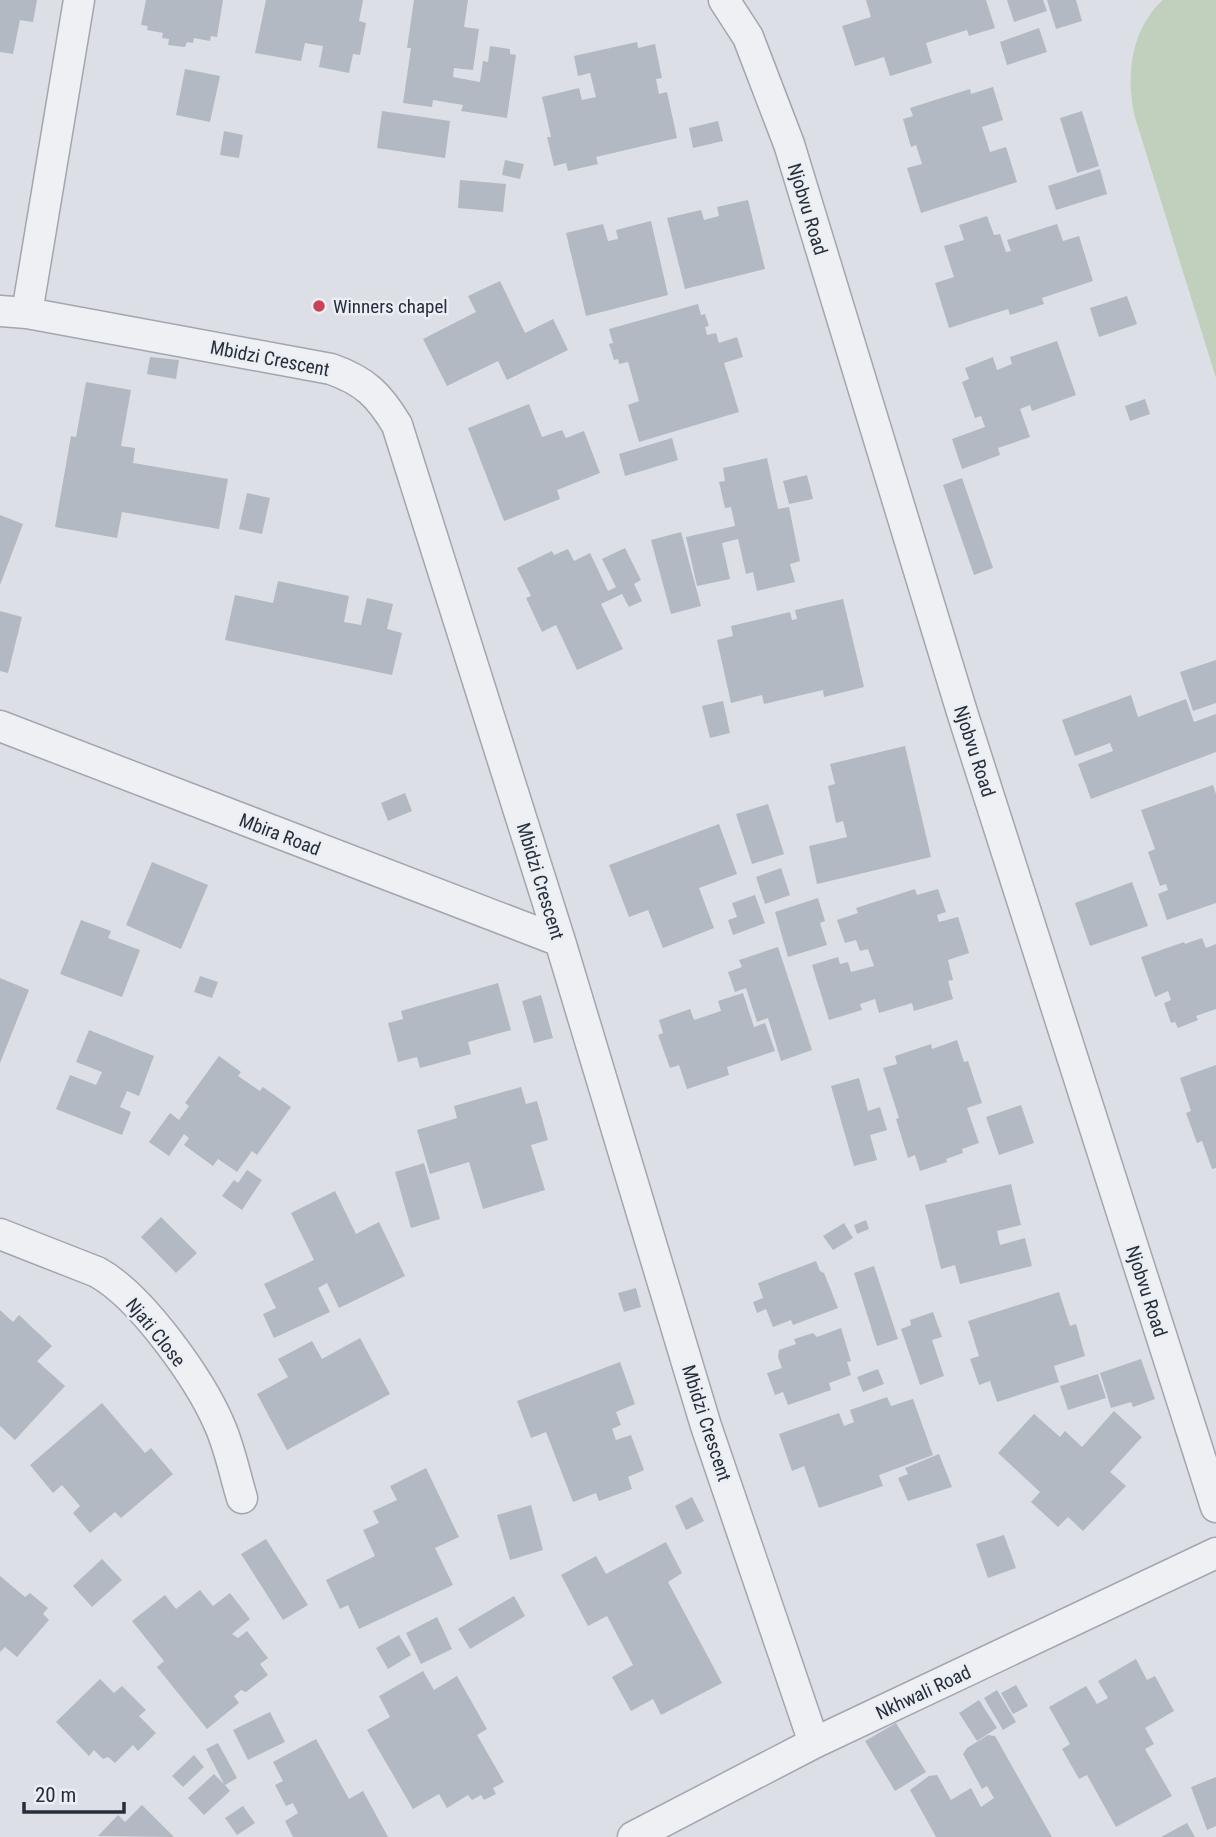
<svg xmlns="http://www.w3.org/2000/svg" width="1216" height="1837" viewBox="0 0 1216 1837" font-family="'Roboto Condensed',sans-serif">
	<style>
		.green { fill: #c1cfbd }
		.building { fill: #b3b9c2 }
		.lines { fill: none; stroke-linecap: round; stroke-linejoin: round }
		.street-casing { stroke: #a2a6af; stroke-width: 33 }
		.street { stroke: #eef0f4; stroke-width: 30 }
		.poi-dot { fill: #c94256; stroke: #ebeef3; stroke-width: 2.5 }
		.labels { text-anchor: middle; stroke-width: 5; stroke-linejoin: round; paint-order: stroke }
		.street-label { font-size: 19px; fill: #262e3b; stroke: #ebeef3 }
		.poi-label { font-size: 19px; fill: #262e3b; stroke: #ebeef3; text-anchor: start }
	</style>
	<rect width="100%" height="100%" fill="#dcdfe5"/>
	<!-- green -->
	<path class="green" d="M1163,0h53v378l-82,-264c-8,-40 -3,-85 29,-114z"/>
	<!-- building -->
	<path class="building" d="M0,0h37l-4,22 -13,-2 -7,34 -13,-2z
		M146,0h77l-6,37 -6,-1 -1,5 -16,-3 -1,5 -6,-1 -2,5 -17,-2 1,-6 -7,-1 1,-5 -16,-3 1,-4 -7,-1z
		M266,0h97l-4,21 7,2 -6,32 -7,-1 -4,19 -30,-6 4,-21 -18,-3 -4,18 -46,-8z
		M414,0h54l-4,27 15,2 -6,41 -19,-2 -1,9 27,5 3,-21 5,1 2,-16 20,3v5l6,1 -9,63 -46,-7 2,-6 -30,-5 -1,7 -29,-4 8,-55h-4z
		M866,0h120l9,28 -26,8 -2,-6 -41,13 6,20 -42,13 -6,-19 -29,9 -13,-40 29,-9z
		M1007,0h36l4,11 -33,11z
		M1047,0h29l6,21 -26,8z
		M1039,28l8,24 -40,13 -7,-23z
		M637,42l1,6 17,-4 7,34 -6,1 3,15 8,-2 10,46 -81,19 2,7 -30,7 -2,-8 -12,3 -7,-29h4l-9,-40 37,-9 3,12 14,-3 -6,-24 -12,3 -4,-20z
		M185,69l35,7 -10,46 -34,-7z
		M993,87l10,33 -21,7 8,25 16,-5 11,35 -96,31 -14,-45 15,-4 -6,-19 -5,2 -8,-28 10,-3 -3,-8 60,-19 1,5z
		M382,111l68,10 -5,37 -68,-10z
		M1082,111l17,55 -22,7 -17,-55z
		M718,121l5,20 -30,7 -4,-20z
		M224,131l19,4 -4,23 -19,-3z
		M505,160l19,4 -4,15 -18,-4z
		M1100,169l7,25 -51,16 -8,-24z
		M460,180l46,4 -3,28 -45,-4z
		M748,200l17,69 -80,20 -18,-71 34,-8 3,10 15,-4 -2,-9z
		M987,216l7,19 6,-1 6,18 5,-1 -4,-11 50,-16 6,17 16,-5 14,45 -51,17 2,6 -34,11 -2,-6 -59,19 -14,-45 19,-6 -10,-31 20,-6 -5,-15z
		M651,221l17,74 -82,21 -20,-83 37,-9 5,17 10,-2 -2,-9z
		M500,281l25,52 28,-14 15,31 -61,30 -9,-19 -51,25 -24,-47 53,-27 -8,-16z
		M1127,296l10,28 -38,13 -9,-29z
		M698,304l3,11 4,-1 4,12 -4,1 2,8 9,-2 3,10 18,-6 6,20 -19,6 15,49 -100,30 -11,-37 11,-4 -11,-39 -9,2 -1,-5 -4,1 -5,-16 4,-1 -4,-14z
		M1057,341l19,54 -44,16 -2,-6 -10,4 10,28 -32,11 2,7 -38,14 -10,-30 33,-12 -4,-11 -6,2 -13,-36 7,-3 -4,-11 28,-11 4,13 15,-6 -2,-7z
		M150,357l29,3 -3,19 -29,-5z
		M86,382l45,8 -10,56 14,2 -2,15 95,16 -9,50 -97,-17 -5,26 -62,-11 16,-91 5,1z
		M1145,399l5,15 -20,7 -5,-15z
		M529,404l13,33 20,-7 4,8 18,-7 16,42 -43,17 3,9 -56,22 -36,-93z
		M672,438l6,22 -53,16 -6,-22z
		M767,458l11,51 11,-2 11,54 -10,3 5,18 -38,9 -4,-19 -7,2 -8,-35 -16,4 8,36 -33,7 -11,-49 49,-11 -4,-19 -6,1 -6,-26 6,-1 -2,-13z
		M807,475l6,24 -24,5 -6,-23z
		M962,478l31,90 -19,7 -31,-90z
		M247,493l23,5 -8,36 -23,-5z
		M0,515l23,9 -23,61z
		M681,532l20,74 -30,8 -20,-74z
		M625,548l16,32 -7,4 8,17 -13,6 -7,-13 -21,10 22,45 -46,21 -21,-45 -14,7 -16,-34 5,-2 -14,-28 35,-17 2,4 14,-6 6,12 16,-8 18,38 8,-4 -14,-28z
		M278,581l71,15 -5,26 17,3 6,-27 26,6 -6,25 15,4 -10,42 -167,-35 10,-45 38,8z
		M843,599l21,88 -40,10 -1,-7 -59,14 -2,-9 -31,8 -14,-63 16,-4 -2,-10 59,-14 2,8 5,-1 -2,-9z
		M0,611l22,6 -14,56 -8,-2z
		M1216,660v43l-23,8 -13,-39z
		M1131,695l7,22 48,-18 8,23 22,-8v38l-125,47 -13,-35 35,-13 -3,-8 -35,13 -13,-36z
		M723,701l7,32 -20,5 -8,-32z
		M905,746l26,111 -114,27 -8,-38 38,-9 -4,-16 -7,2 -8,-37 7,-2 -5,-20z
		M1213,785l3,9v109l-49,17 -9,-26 10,-4 -2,-6 -6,2 -12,-34 7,-3 -14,-39z
		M405,793l7,18 -24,10 -7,-18z
		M768,804l16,50 -32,10 -16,-50z
		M719,824l18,50 -38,14 15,40 -51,20 -15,-38 -19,7 -20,-52z
		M152,862l56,23 -27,64 -55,-24z
		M781,868l9,27 -25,9 -9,-27z
		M1132,882l16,44 -58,20 -15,-43z
		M915,889l2,6 21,-6 8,23 -9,3 2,7 19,-5 11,36 -21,7 5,20 -5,1 5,18 -39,12 -2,-8 -33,10 -4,-14 -15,5 2,6 -33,10 -17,-55 26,-8 2,7 8,-2 3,10 23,-6 -6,-17 -8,2 -4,-11 -11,3 -8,-23 21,-7 -2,-5z
		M755,895l10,28 -32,12 -5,-15 9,-3 -5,-14z
		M818,898l7,23 -5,2 7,22 -39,12 -13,-45z
		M81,920l30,11 -3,7 32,12 -18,47 -62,-23z
		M1202,938l4,10 10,-4v65l-20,7 2,4 -20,8 -3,-6 -4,1 -7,-20 7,-3 -3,-9 -13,6 -14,-40 43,-15 1,2z
		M778,947l34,103 -31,11 -13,-43 -11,4 -11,-34 -11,4 -7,-20 14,-5 -3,-7z
		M200,976l18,6 -6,16 -18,-6z
		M0,978l29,12 -29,73z
		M498,983l13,47 -43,12 3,12 -51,14 -3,-11 -19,5 -10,-39 15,-4 -2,-8z
		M743,993l11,34 11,-4 10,28 -48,16 2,8 -42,14 -8,-24 -9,3 -12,-33 5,-2 -4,-13 31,-11 4,11 27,-9 -3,-10z
		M541,995l12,43 -19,5 -12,-42z
		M89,1030l65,26 -15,40 -12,-5 -7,16 11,5 -9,23 -66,-26 14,-34 26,10 6,-13 -26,-10z
		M957,1040l7,22 4,-1 14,42 -15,5 12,35 -17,6 1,4 -17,6 1,3 -27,9 -5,-16 -7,3 -12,-39 3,-1 -16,-50 14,-4 -2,-8 36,-12 1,5z
		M219,1056l22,16 -3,4 22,15 3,-4 28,20 -34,48 -5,-4 -15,21 -19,-13 -5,7 -29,-21 5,-7 -5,-4 -15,22 -20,-14 21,-29 9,7 10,-14 -4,-3z
		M1216,1065v103l-4,1 -10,-28 -5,2 -11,-30 5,-2 -11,-33z
		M859,1078l9,33 12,-4 7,23 -17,5 7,25 -23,6 -23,-80z
		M521,1087l5,17 11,-3 11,39 -17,5 14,45 -62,19 -14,-47 -39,12 -13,-44 40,-12 -3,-12z
		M1021,1105l13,38 -35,12 -13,-38z
		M424,1163l16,56 -29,9 -16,-56z
		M247,1170l15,10 -20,30 -20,-14 12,-16 4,3z
		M1011,1184l10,41 -24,6 3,14 25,-7 7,28 -72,18 -5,-19 -14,4 -16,-64z
		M335,1191l21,43 23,-12 26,54 -66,32 -12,-25 -9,5 12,24 -56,26 -11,-24 13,-6 -12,-24 50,-24 -23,-47z
		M161,1217l36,36 -21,20 -35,-36z
		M866,1220l3,9 -12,5 -3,-9z
		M844,1223l9,15 -20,12 -10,-14z
		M816,1261l4,10 4,2 14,35 -45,17 -2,-5 -18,7 -7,-18 -9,4 -4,-11 10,-4 -5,-15z
		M874,1266l24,73 -21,7 -23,-73z
		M636,1288l5,19 -17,5 -6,-19z
		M1059,1292l11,34 6,-2 9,32 -31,10 5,16 -62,20 -7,-21 -11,4 -9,-26 9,-3 -11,-35z
		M0,1310l13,12 6,-7 33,31 -15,15 28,25 -50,54 -15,-14z
		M933,1312l9,25 -10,3 12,36 -24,9 -19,-56 10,-4 -1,-5z
		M841,1328l10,33 -4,1 4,13 -22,8 2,7 -43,15 -5,-13 -8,3 -8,-22 15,-5 -4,-11 1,-7 17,-6 -2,-5 19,-6 4,4z
		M360,1338l30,56 -103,56 -30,-56 31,-17 -10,-18 34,-18 10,18z
		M1141,1359l14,40 -22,8 -2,-5 -20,6 -11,-35z
		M620,1362l15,42 -19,8 5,13 -9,4 4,11 15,-5 13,35 -16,7 4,12 -33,12 -3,-8 -23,9 -27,-70 -15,6 -14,-37z
		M878,1369l6,15 -21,8 -6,-15z
		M1098,1374l8,24 -38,12 -8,-24z
		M887,1397l4,9 22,-7 20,56 -54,20 4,11 -64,22 -15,-42 -12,5 -13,-37 60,-21 5,13 10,-4 -4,-12z
		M102,1403l43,50 6,-5 22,26 -52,44 -6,-6 -25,21 -17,-20 7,-7 -18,-21 -9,8 -23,-28z
		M1114,1411l28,26 -32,35 16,14 -43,45 -15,-14 -10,10 -27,-25 9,-10 -42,-39 36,-39 26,23 5,-6 17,16z
		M939,1454l13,33 -44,14 -10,-23 10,-4 -3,-6z
		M426,1468l33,69 -24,11 18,37 -94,44 -11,-24 -8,4 -14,-29 49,-24 -12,-26 16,-7 -6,-12 24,-11 -7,-14z
		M692,1497l12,24 -18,9 -11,-24z
		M531,1505l12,45 -33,10 -13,-45z
		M1004,1535l12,33 -28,10 -12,-34z
		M266,1539l42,66 -25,15 -42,-66z
		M666,1542l16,31 -14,9 54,101 -61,32 -8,-16 -22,12 -19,-34 21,-12 -26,-49 -19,10 -27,-51 35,-19 10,18z
		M102,1559l20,21 -30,27 -19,-21z
		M0,1576l25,21 5,-4 18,15 -5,6 6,6 -32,37 -12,-10 -5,5z
		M200,1590l13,16 17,-13 20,26 -18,15 6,4 9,-7 21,27 -8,6 8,11 -22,17 -5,-2 -7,6 5,7 -32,26 -50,-62 7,-6 -32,-40 33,-26 11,14z
		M514,1596l11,20 -55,33 -12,-20z
		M437,1617l15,32 -31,15 -15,-31z
		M399,1635l12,20 -23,14 -12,-21z
		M1136,1659l11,21 8,-4 19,35 -29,17 9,16 -9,5 27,47 -56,31 -29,-52 -8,4 -17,-30 8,-5 -21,-37 37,-21 11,18 11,-6 -10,-17z
		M423,1671l11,19 23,-14 30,53 -10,6 27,47 -11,6 3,6 -12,6 -3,-5 -9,5 -4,-5 -21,13 -8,-14 -26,15 -46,-79 23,-13 -11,-21z
		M100,1679l14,14 8,-7 24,24 -7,6 17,17 -18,18 -5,-6 -18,18 -7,-6 -5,2 -9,-9 -5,6 -33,-34z
		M1016,1685l12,21 -15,8 -12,-21z
		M997,1690l19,32 -13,8 -19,-32z
		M979,1700l18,28 -20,13 -18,-28z
		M270,1712l15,30 -37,18 -15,-30z
		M896,1723l30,49 -31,19 -30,-50z
		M988,1735l7,1 57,101h-116l-26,-47 19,-14 8,-1 14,25 20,-12 10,19 13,-9 -7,-12 -5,3 -19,-35 4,-6z
		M316,1739l33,60 14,-8 25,46h-95l-8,-16 13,-8 -5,-10 -7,3 -11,-21 8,-4 -10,-19z
		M218,1743l19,35 -12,7 5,6 -26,24 -16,-17 26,-24 10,10 -18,-35z
		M194,1755l10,12 -21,20 -11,-11z
		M1216,1777v49l-9,4 -16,-43z
		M142,1805l32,32 -76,-1 20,-21 7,7z
		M243,1806l12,17 -18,12 -12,-17z
		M1187,1823l8,14h-34z"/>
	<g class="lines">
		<defs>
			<path id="street" d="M724,0l24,37 41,107 173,568 254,795
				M0,311l27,2 304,56c34,12 48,26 66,56l163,516 146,485 108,317
				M27,313l52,-313
				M0,726l560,215
				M0,1234l97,38c44,24 103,107 123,154 10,23 15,49 22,72
				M633,1837l181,-94 402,-190"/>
		</defs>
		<!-- street casing -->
		<use href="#street" class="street-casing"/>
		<!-- street -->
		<use href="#street" class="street"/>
	</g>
	<!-- markers -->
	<circle class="poi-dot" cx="319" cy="306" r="7"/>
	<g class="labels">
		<!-- street labels -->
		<g class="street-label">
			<text transform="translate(808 209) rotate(73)" y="7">Njobvu Road</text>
			<text transform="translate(270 358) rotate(11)" y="7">Mbidzi Crescent</text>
			<text transform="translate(975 751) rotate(72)" y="7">Njobvu Road</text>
			<text transform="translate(280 834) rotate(21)" y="7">Mbira Road</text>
			<text transform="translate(541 881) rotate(73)" y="7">Mbidzi Crescent</text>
			<text transform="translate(1147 1291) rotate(72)" y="7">Njobvu Road</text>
			<text transform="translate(156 1332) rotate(51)" y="7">Njati Close</text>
			<text transform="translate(707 1423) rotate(72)" y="7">Mbidzi Crescent</text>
			<text transform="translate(923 1692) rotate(-25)" y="7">Nkhwali Road</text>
		</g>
		<!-- poi labels -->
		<g class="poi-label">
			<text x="333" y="313">Winners chapel</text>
		</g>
	</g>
	<!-- scale -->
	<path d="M24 1802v10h100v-10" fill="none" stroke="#262e3b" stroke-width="3.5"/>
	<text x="35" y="1802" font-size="21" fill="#262e3b" stroke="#ebeef3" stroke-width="5" paint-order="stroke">20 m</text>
</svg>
